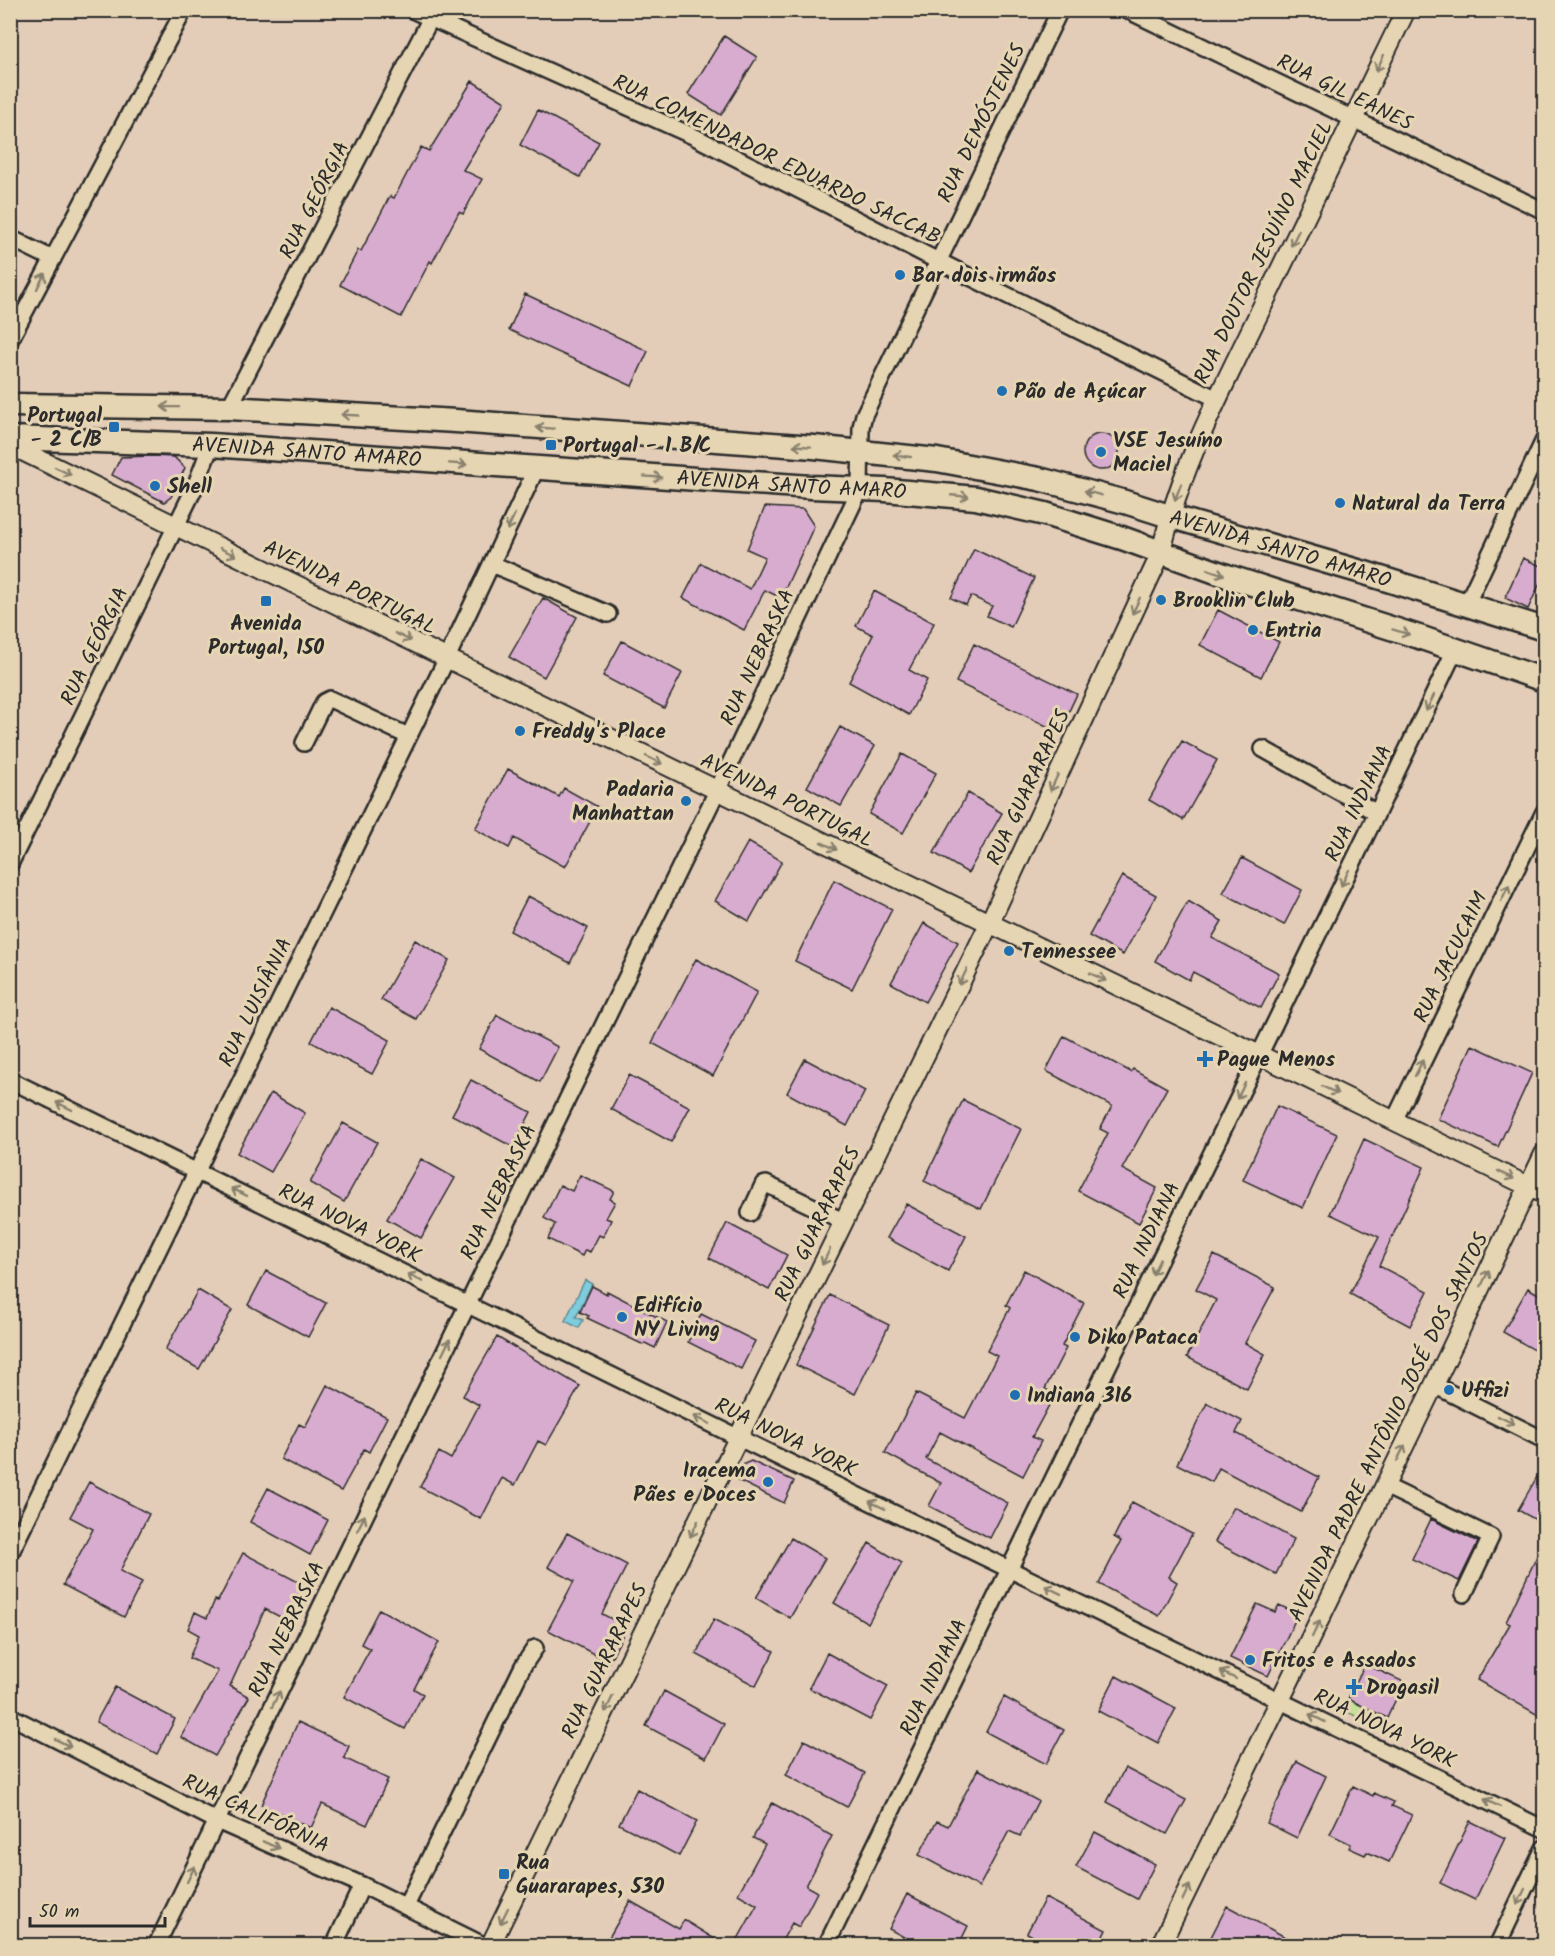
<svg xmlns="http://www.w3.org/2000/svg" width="1555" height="1956" viewBox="0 0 1555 1956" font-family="Kalam,sans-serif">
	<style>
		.green { fill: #c5e199; stroke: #788662; stroke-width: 1.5 }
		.water { fill: #7eccdd; stroke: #5d8c96; stroke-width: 1.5 }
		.building { fill: #d8accf; stroke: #2b2b2b; stroke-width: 1.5 }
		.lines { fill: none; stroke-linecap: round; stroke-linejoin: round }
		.minor-casing { stroke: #2b2b2b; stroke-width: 20 }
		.tertiary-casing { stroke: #2b2b2b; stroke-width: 22 }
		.primary-casing { stroke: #2b2b2b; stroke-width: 27 }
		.minor { stroke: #e6d5b2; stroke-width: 15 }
		.tertiary { stroke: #e6d5b2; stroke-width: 18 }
		.primary { stroke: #e6d5b2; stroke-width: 22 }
		.oneway { stroke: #88806e }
		.poi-dot { fill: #1f6fb2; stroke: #e6d5b2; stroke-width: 2 }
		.labels { text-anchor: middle; stroke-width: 6; stroke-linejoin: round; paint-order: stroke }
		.street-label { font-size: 21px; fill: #2b2b2b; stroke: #e6d5b2 }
		.poi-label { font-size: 21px; font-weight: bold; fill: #2b2b2b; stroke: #e6d5b2; text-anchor: start }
	</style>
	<rect width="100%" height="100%" fill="#e3cdb8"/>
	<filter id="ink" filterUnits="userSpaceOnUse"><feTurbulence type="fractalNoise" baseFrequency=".0167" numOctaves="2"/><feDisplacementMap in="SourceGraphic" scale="12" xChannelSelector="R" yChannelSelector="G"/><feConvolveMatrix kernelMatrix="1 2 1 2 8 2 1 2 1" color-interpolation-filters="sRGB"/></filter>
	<g filter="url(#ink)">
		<!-- green -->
		<path class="green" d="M1348,1699l39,19 -6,10 -38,-18z"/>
		<!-- water -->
		<path class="water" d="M585,1280l7,4 -16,33 7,3 -4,8 -14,-7z"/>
		<!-- building -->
		<path class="building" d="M724,36l33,21 -36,58 -33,-21z
			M472,81l33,21 -42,68 19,9 -19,35 -4,-2 -27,51 -2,-2 -29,56 -61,-32 18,-35 3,1 29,-55 4,2 27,-51 8,4z
			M538,110l61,32 -19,35 -60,-32z
			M525,294l123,57 -16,35 -123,-56z
			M1083 452a18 18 0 1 1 36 0a18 18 0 1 1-36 0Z
			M152,456l22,1 11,11 -14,29 -7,5 -52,-27 9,-18z
			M765,507l38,2 11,17 -33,72 -16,-8 -21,40 -61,-32 18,-35 49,26 15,-32 -18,-8z
			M974,549l60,29 -23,49 -24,-11 5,-10 -21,-10 -5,9 -15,-7z
			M1523,558l22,10v4l-17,37 -23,-11z
			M874,591l60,32 -25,47 18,10 -18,35 -60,-33 24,-47 -17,-9z
			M543,598l34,19 -33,60 -35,-20z
			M1218,610l61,32 -18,35 -61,-32z
			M622,641l60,32 -18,35 -61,-32z
			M974,644l103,50 -18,38 -103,-50z
			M840,727l35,19 -34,60 -34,-19z
			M1182,741l35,19 -34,60 -34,-20z
			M902,754l34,19 -33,60 -34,-19z
			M508,769l51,28 5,-9 34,19 -33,60 -51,-29 -5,10 -34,-19z
			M968,793l34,20 -34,60 -34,-20z
			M748,842l34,19 -33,60 -34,-20z
			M1242,858l60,32 -18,35 -61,-32z
			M1122,876l34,19 -33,60 -34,-19z
			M834,880l58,29 -40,80 -57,-28z
			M528,896l60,32 -18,35 -60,-32z
			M1188,901l34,20 -10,17 67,35 -18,35 -68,-36 -4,8 -34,-19z
			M924,923l34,19 -33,60 -34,-19z
			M415,940l34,20 -33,59 -35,-19z
			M696,959l61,33 -44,84 -61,-33z
			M329,1007l61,33 -18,34 -61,-32z
			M497,1015l61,32 -18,35 -61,-33z
			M1064,1036l67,36 2,-3 34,19 -45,81 35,19 -18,35 -61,-32 30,-58 -8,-4 12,-23 -66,-35z
			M1472,1045l60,28 -34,74 -60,-28z
			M805,1059l60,32 -18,35 -60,-33z
			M629,1075l61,32 -19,35 -60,-33z
			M471,1080l60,32 -18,35 -61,-32z
			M271,1093l34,20 -34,59 -34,-19z
			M963,1100l58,29 -40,80 -57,-28z
			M1277,1106l60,28 -34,74 -60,-28z
			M343,1123l34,19 -33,60 -34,-19z
			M1364,1139l60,28 -45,99 49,25 -18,35 -60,-32 29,-57 -49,-23z
			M421,1159l34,19 -34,60 -34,-19z
			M580,1175l34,16 -4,8 5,3 -9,16 5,2 -8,17 -4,-2 -9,17 -5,-2 -3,6 -34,-17 7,-15 -11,-6 16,-33 12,6z
			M906,1204l60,32 -18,35 -61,-33z
			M727,1223l60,32 -18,35 -60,-32z
			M1214,1255l61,32 -30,56 20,11 -18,35 -60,-32 29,-57 -20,-11z
			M1024,1270l60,33 -22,43 4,2 -21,41 10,5 -23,43 9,4 -18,35 -83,-44 -14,27 82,44 -18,35 -61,-32 12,-23 -56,-30 31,-60 49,25 32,-62 -10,-5 23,-43 -4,-3z
			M266,1271l60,32 -18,34 -60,-32z
			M592,1286l15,8v-3l60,31 -12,26 -10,-5 -1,2 -57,-27 2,-2 -9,-4z
			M1528,1288l17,10v58l-42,-24z
			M198,1290l34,20 -33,59 -34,-19z
			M830,1295l59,30 -34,69 -59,-29z
			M701,1314l54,27 -14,28 -53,-27z
			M497,1337l83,49 -34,59 -8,-4 -23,44 -13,-7 -21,41 -61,-32 19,-35 12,7 28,-54 -16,-9z
			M327,1385l60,32 -18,35 -5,-3 -23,42 -60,-32 18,-35 6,3z
			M1207,1403l35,18 -6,12 83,44 -18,35 -82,-44 -7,14 -35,-18z
			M751,1461l43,20 -10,22 -47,-23 7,-16z
			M1545,1463v62l-27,-15z
			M89,1482l60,32 -29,57 22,11 -18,35 -61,-32 30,-56 -23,-12z
			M268,1488l60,32 -18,35 -60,-33z
			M1132,1502l60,32 -23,43 8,5 -18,34 -60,-32 22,-43 -7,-4z
			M1234,1507l60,32 -18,35 -61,-32z
			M1431,1519l47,23 -19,39 -47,-22z
			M567,1533l60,32 -25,49 25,13 -18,35 -61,-32 26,-49 -26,-14z
			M791,1538l34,20 -35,60 -34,-20z
			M1545,1539v180l-68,-39 33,-56 -4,-2z
			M869,1543l33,20 -34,60 -34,-20z
			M243,1553l61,32 -18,35 -21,-11 -35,77 19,11 -34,59 -34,-19 37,-66 -29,-13 10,-23 -11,-6 7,-17 12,6 8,-18 3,1z
			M1257,1604l18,8 4,-7 19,9 -30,62 -38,-18z
			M379,1609l60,33 -25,47 9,5 -18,35 -61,-32 26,-48 -9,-5z
			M714,1619l60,32 -18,35 -60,-32z
			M827,1653l61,33 -18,34 -61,-32z
			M1365,1664l39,18 -17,36 -39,-19z
			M1116,1676l60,32 -18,35 -60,-32z
			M115,1687l60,32 -18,35 -61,-32z
			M664,1691l60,33 -18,34 -60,-32z
			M1004,1697l60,33 -18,34 -60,-32z
			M298,1722l51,24 -5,12 44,21 -21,46 -45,-21 -11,24 -50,-23z
			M804,1740l61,33 -18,34 -61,-32z
			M1297,1761l29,15 -29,62 -30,-15z
			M1125,1768l61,32 -19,34 -60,-32z
			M978,1769l60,32 -18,35 -11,-5 -30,56 -60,-32 18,-34 11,5z
			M1353,1786l20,10 1,-3 20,9 -2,4 20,9 -23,47 -22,-10 -2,3 -16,-7 2,-4 -21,-10z
			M637,1789l60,32 -18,35 -60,-32z
			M772,1803l60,33 -26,50 11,6 -18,35 -7,-4 -13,23h-45l23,-41 -19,-11 27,-50 -12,-6z
			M1470,1821l35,17 -30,62 -35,-17z
			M1095,1832l60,32 -18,35 -61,-32z
			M907,1894l61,32 -10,20h-38l-31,-17z
			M1045,1898l61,32 -8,16h-47l-24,-13z
			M630,1901l49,28 5,-9 42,26h-122z
			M1227,1906l75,40h-84l-9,-5z"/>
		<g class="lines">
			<defs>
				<path id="minor" d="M412,10l283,127 243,124 279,138
					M1127,10l417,201
					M10,238l43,21
					M10,340l174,-330
					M229,408l206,-398
					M492,564l116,50
					M1466,605l78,-165
					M304,743l20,-41 6,-3 78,37
					M1263,749l114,64
					M10,864l185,-377 16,-42
					M10,1080l729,358 805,391
					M1394,1121l150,-309
					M750,1213l13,-28 3,-1 77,37
					M1434,1385l110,55
					M1385,1486l106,51 -27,57
					M10,1554l437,-896 89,-189
					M10,1716l207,105 145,64 123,61
					M406,1906l117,-240 12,-18
					M156,1946l561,-1155 143,-302 1,-62 3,-12 196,-405
					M334,1946l28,-61
					M826,1946l551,-1133 78,-163
					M1497,1946l47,-98"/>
				<path id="tertiary" d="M10,445l1534,749
					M490,1946l499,-1022 172,-371c19,-86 62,-165 100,-244 48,-99 96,-199 145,-299
					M1160,1946l274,-561 110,-231"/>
				<g id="primary">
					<path id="s1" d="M10,405l219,3 227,13 358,26 123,13 102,19 86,23 44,14 196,57 179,56"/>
					<path id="s2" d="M10,438l201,7 600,42 74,3 91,8 69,16 77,24 105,38 192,61 125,43"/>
				</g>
			</defs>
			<!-- minor casing -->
			<use href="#minor" class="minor-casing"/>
			<!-- tertiary casing -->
			<use href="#tertiary" class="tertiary-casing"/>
			<!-- primary casing -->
			<use href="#primary" class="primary-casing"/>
			<!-- minor -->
			<use href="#minor" class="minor"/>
			<!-- tertiary -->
			<use href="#tertiary" class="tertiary"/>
			<!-- primary -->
			<use href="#primary" class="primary"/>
		</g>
		<!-- one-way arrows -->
		<defs><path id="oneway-shaft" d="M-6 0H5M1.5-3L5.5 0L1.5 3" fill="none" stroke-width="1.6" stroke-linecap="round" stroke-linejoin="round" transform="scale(1.5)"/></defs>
		<g class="oneway">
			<use href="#oneway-shaft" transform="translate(1380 63) rotate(116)"/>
			<use href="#oneway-shaft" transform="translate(1295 238) rotate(116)"/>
			<use href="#oneway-shaft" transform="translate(41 281) rotate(-63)"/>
			<use href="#oneway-shaft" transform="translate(170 407) rotate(-179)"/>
			<use href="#oneway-shaft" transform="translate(350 415) rotate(-177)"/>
			<use href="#oneway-shaft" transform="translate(545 428) rotate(-176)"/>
			<use href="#oneway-shaft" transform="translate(802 446) rotate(-176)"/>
			<use href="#oneway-shaft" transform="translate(902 456) rotate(-174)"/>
			<use href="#oneway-shaft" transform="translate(458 464) rotate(4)"/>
			<use href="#oneway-shaft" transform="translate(63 471) rotate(26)"/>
			<use href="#oneway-shaft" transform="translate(653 477) rotate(4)"/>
			<use href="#oneway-shaft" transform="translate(1178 492) rotate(111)"/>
			<use href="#oneway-shaft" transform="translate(1093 493) rotate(-165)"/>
			<use href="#oneway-shaft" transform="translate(960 496) rotate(5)"/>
			<use href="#oneway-shaft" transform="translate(511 522) rotate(115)"/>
			<use href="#oneway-shaft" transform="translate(228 552) rotate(26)"/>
			<use href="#oneway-shaft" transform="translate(1216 572) rotate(19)"/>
			<use href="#oneway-shaft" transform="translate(1136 606) rotate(115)"/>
			<use href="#oneway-shaft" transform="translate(1401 632) rotate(17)"/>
			<use href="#oneway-shaft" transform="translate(403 637) rotate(26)"/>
			<use href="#oneway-shaft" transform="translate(1430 703) rotate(116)"/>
			<use href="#oneway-shaft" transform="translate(654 760) rotate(26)"/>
			<use href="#oneway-shaft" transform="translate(1054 783) rotate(115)"/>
			<use href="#oneway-shaft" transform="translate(829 846) rotate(26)"/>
			<use href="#oneway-shaft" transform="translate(1345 878) rotate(116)"/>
			<use href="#oneway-shaft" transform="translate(1505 893) rotate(-64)"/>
			<use href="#oneway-shaft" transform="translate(963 977) rotate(116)"/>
			<use href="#oneway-shaft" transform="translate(1098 977) rotate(26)"/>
			<use href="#oneway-shaft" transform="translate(1419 1068) rotate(-64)"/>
			<use href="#oneway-shaft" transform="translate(1330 1090) rotate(26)"/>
			<use href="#oneway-shaft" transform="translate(1241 1091) rotate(116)"/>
			<use href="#oneway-shaft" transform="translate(64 1106) rotate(-154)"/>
			<use href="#oneway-shaft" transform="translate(1506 1175) rotate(26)"/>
			<use href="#oneway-shaft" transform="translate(239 1192) rotate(-154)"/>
			<use href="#oneway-shaft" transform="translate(826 1257) rotate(116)"/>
			<use href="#oneway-shaft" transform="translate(1156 1267) rotate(116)"/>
			<use href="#oneway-shaft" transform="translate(415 1278) rotate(-154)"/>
			<use href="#oneway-shaft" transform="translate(1485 1278) rotate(-65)"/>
			<use href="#oneway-shaft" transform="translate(446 1347) rotate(-64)"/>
			<use href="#oneway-shaft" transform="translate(702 1420) rotate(-154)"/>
			<use href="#oneway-shaft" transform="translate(1506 1420) rotate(26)"/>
			<use href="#oneway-shaft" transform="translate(1401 1453) rotate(-64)"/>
			<use href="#oneway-shaft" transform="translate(877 1505) rotate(-154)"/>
			<use href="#oneway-shaft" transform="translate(361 1523) rotate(-64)"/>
			<use href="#oneway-shaft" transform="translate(694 1529) rotate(116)"/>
			<use href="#oneway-shaft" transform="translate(1053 1590) rotate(-154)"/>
			<use href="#oneway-shaft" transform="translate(1316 1629) rotate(-64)"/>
			<use href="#oneway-shaft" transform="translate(1228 1675) rotate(-154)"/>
			<use href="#oneway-shaft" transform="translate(276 1699) rotate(-64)"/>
			<use href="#oneway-shaft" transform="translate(609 1704) rotate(116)"/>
			<use href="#oneway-shaft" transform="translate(1317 1718) rotate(-154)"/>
			<use href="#oneway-shaft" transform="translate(63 1743) rotate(27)"/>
			<use href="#oneway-shaft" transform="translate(1492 1803) rotate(-154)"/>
			<use href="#oneway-shaft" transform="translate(271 1845) rotate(24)"/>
			<use href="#oneway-shaft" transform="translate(191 1874) rotate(-64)"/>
			<use href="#oneway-shaft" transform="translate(1186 1893) rotate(-64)"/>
			<use href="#oneway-shaft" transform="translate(1521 1897) rotate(116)"/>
			<use href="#oneway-shaft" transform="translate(504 1916) rotate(116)"/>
		</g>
	</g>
	<!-- markers -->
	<g class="poi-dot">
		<circle cx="900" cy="275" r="6"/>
		<circle cx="1002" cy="391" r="6"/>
		<rect x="108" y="421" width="12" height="12" rx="3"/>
		<rect x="545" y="439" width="12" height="12" rx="3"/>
		<circle cx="1101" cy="452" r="6"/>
		<circle cx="155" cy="486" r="6"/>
		<circle cx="1340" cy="503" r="6"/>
		<circle cx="1161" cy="600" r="6"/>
		<rect x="260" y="595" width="12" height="12" rx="3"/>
		<circle cx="1253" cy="630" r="6"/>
		<circle cx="520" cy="731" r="6"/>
		<circle cx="686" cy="801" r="6"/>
		<circle cx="1009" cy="951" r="6"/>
		<path d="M1202 1050h6v6h6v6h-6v6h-6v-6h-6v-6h6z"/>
		<circle cx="622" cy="1317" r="6"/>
		<circle cx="1075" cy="1337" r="6"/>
		<circle cx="1449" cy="1390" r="6"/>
		<circle cx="1015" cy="1395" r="6"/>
		<circle cx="768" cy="1482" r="6"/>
		<circle cx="1250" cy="1660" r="6"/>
		<path d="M1351 1678h6v6h6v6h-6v6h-6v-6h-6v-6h6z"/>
		<rect x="498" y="1868" width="12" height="12" rx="3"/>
	</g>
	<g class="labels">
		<!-- street labels -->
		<g class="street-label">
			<text transform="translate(1345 92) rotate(26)" y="7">RUA GIL EANES</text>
			<text transform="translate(981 123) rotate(-64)" y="7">RUA DEMÓSTENES</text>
			<text transform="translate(777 159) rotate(26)" y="7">RUA COMENDADOR EDUARDO SACCAB</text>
			<text transform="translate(314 200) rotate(-63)" y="7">RUA GEÓRGIA</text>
			<text transform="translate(1263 252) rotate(-64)" y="7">RUA DOUTOR JESUÍNO MACIEL</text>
			<text dy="7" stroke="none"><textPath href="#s2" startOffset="297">AVENIDA SANTO AMARO</textPath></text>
			<text dy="7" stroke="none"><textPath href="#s2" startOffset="783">AVENIDA SANTO AMARO</textPath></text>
			<text dy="7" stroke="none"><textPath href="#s1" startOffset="1284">AVENIDA SANTO AMARO</textPath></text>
			<text transform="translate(350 587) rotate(26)" y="7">AVENIDA PORTUGAL</text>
			<text transform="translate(94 646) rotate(-64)" y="7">RUA GEÓRGIA</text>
			<text transform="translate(757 657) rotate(-65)" y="7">RUA NEBRASKA</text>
			<text transform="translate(1028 787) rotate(-65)" y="7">RUA GUARARAPES</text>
			<text transform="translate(787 800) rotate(26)" y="7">AVENIDA PORTUGAL</text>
			<text transform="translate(1358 803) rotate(-64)" y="7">RUA INDIANA</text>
			<text transform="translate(1450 957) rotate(-64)" y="7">RUA JACUCAIM</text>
			<text transform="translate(255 1002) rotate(-64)" y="7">RUA LUISIÂNIA</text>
			<text transform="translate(498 1192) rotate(-64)" y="7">RUA NEBRASKA</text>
			<text transform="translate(350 1223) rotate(26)" y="7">RUA NOVA YORK</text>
			<text transform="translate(817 1224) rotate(-64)" y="7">RUA GUARARAPES</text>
			<text transform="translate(1146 1240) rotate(-64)" y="7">RUA INDIANA</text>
			<text transform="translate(1388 1427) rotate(-64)" y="7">AVENIDA PADRE ANTÔNIO JOSÉ DOS SANTOS</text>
			<text transform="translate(786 1437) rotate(26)" y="7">RUA NOVA YORK</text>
			<text transform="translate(286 1629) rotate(-64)" y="7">RUA NEBRASKA</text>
			<text transform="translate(604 1661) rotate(-64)" y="7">RUA GUARARAPES</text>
			<text transform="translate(933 1677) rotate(-64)" y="7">RUA INDIANA</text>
			<text transform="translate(1385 1728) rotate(26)" y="7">RUA NOVA YORK</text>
			<text transform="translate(256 1813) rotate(25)" y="7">RUA CALIFÓRNIA</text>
		</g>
		<!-- poi labels -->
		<g class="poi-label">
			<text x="912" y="282">Bar dois irmãos</text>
			<text x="1014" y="398">Pão de Açúcar</text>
			<text x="102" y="422" text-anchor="end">Portugal<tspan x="102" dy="24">- 2 C/B</tspan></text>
			<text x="1113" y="447">VSE Jesuíno<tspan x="1113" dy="24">Maciel</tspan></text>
			<text x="563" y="452">Portugal - 1 B/C</text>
			<text x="167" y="493">Shell</text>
			<text x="1352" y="510">Natural da Terra</text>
			<text x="1173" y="607">Brooklin Club</text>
			<text x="266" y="630" text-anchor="middle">Avenida<tspan x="266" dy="24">Portugal, 150</tspan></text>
			<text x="1265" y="637">Entria</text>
			<text x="532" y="738">Freddy's Place</text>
			<text x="674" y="796" text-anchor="end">Padaria<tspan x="674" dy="24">Manhattan</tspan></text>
			<text x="1021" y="958">Tennessee</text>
			<text x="1217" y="1066">Pague Menos</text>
			<text x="634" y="1312">Edifício<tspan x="634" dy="24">NY Living</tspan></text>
			<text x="1087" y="1344">Diko Pataca</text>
			<text x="1461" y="1397">Uffizi</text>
			<text x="1027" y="1402">Indiana 316</text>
			<text x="756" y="1477" text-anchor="end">Iracema<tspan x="756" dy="24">Pães e Doces</tspan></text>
			<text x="1262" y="1667">Fritos e Assados</text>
			<text x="1366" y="1694">Drogasil</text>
			<text x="516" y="1869">Rua<tspan x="516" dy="24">Guararapes, 530</tspan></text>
		</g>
	</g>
	<!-- margin -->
	<rect width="1555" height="1956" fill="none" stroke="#e6d5b2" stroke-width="36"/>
	<rect x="18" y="18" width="1519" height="1920" fill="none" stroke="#2b2b2b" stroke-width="2" filter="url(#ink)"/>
	<!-- scale -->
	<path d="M30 1917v9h135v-9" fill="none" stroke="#2b2b2b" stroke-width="3"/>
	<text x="39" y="1917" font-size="18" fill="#2b2b2b" stroke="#e6d5b2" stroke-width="4.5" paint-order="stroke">50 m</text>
</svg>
